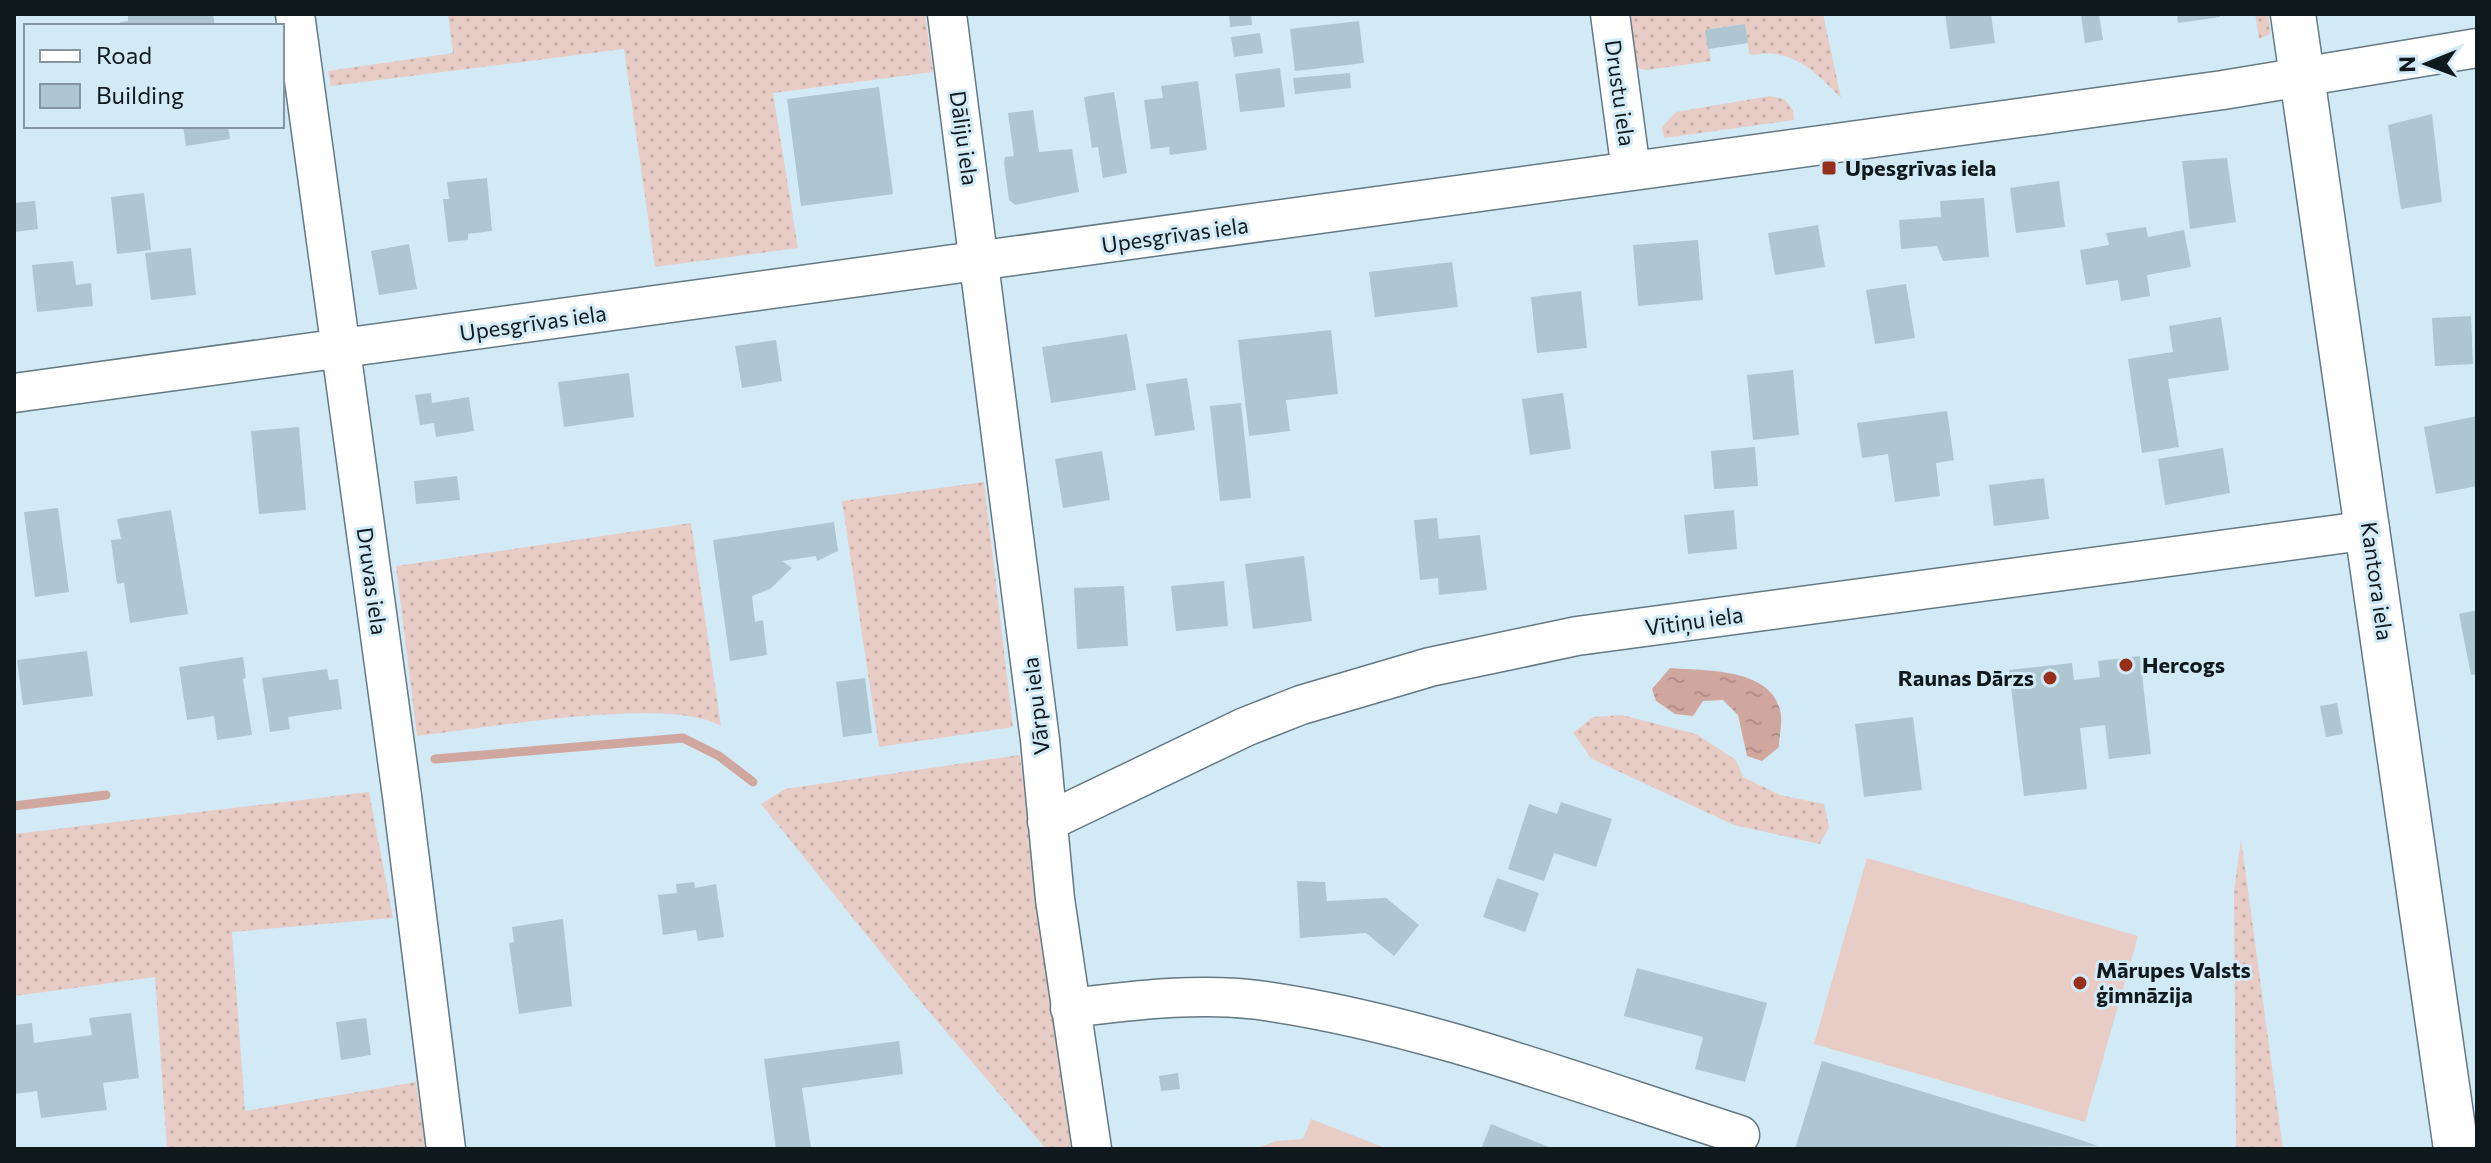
<svg xmlns="http://www.w3.org/2000/svg" width="2491" height="1163" viewBox="0 0 2491 1163" font-family="Commissioner,sans-serif">
	<style>
		.grass { fill: url(#grass-dots) }
		.pitch { fill: #e8ccc6 }
		.water { fill: url(#water-ripples) }
		.lines { fill: none; stroke-linecap: round; stroke-linejoin: round }
		.stream { stroke: #d0a79e; stroke-width: 9 }
		.building { fill: #aec6d1 }
		.minor-casing { stroke: #637983; stroke-width: 41 }
		.major-casing { stroke: #637983; stroke-width: 47 }
		.minor { stroke: #fff; stroke-width: 38 }
		.major { stroke: #fff; stroke-width: 44 }
		.poi-dot { fill: #982f1c; stroke: #d2eaf6; stroke-width: 3 }
		.labels { text-anchor: middle; stroke-width: 6; stroke-linejoin: round; paint-order: stroke }
		.street-label { font-size: 22px; fill: #10191d; stroke: #d2eaf6 }
		.poi-label { font-size: 22px; font-weight: bold; fill: #10191d; stroke: #d2eaf6; text-anchor: start }
	</style>
	<defs>
		<pattern id="grass-dots" width="8" height="8" patternUnits="userSpaceOnUse" patternTransform="scale(2)"><rect width="8" height="8" fill="#e8ccc6"/><path d="M2 2h.1M6 6h.1" fill="none" stroke="#c6afaa" stroke-width="1.8" stroke-linecap="round"/></pattern>
		<pattern id="water-ripples" width="26" height="14" patternUnits="userSpaceOnUse" patternTransform="scale(2)"><rect width="26" height="14" fill="#d0a79e"/><path d="M2 4q2-2 4 0t4 0M15 11q2-2 4 0t4 0" fill="none" stroke="#b28f88"/></pattern>
	</defs>
	<rect width="100%" height="100%" fill="#d2eaf6"/>
	<!-- grass -->
	<path class="grass" d="M448,14h477l8,58 -160,21 25,155 -143,19 -31,-218 -293,37 -3,-15 125,-18z
		M1643,14h180l18,84c-27,-28 -50,-51 -91,-43l-6,-31 -38,6 5,31 -64,9 -18,-3 -9,-51z
		M2255,14h13l2,20 -11,5z
		M1770,96l14,3 9,11 1,10 -130,18 -2,-11 14,-15z
		M984,482l29,245 -134,20 -37,-246z
		M691,523l30,203c-52,-31 -238,3 -304,10l-21,-170z
		M1622,715l74,19 40,26 7,17 37,18 44,9 5,23 -9,17 -86,-19 -142,-66 -19,-26 20,-16z
		M1020,755l34,259 26,130 -9,5h-25l-131,-154 -154,-191 24,-15z
		M369,792l24,126 -161,14 13,179 171,-29 10,67h-259l-12,-172 -141,19v-162z
		M2241,839l42,310h-47l-2,-257z"/>
	<!-- pitch -->
	<path class="pitch" d="M1867,858l271,78 -53,186 -271,-78z
		M1311,1119l77,30h-134l22,-8 27,-2z"/>
	<!-- water -->
	<path class="water" d="M1670,668c34,3 106,-1 111,48 1,10 -2,21 -2,31l-17,14 -15,-5 -9,-41 -15,-15 -20,1 -10,15 -18,-2 -19,-13 -4,-12z"/>
	<g class="lines">
		<!-- stream -->
		<path class="stream" d="M435,759l248,-21 36,18 34,26
			M14,806l92,-11"/>
	</g>
	<!-- building -->
	<path class="building" d="M128,14h85l2,12h-95v-4l8,-1z
		M1229,14h22l1,11 -22,2z
		M1945,14h46l4,29 -45,6z
		M2081,14h18l4,26 -18,3z
		M2177,14h43v3l-42,6z
		M1359,21l5,42 -69,8 -5,-42z
		M1745,24l3,19 -40,6 -3,-19z
		M1260,33l3,20 -29,4 -3,-20z
		M1280,68l5,39 -45,5 -5,-38z
		M1350,73l1,15 -56,6 -2,-16z
		M1198,81l9,69 -37,5 -1,-8 -18,2 -7,-49 19,-2 -2,-12z
		M879,87l14,107 -92,12 -14,-107z
		M1114,92l13,81 -24,5 -5,-31 -6,1 -8,-51z
		M1033,110l6,42 33,-3 7,43 -64,13 -6,-5 -5,-37 1,-6 9,-1 -6,-43z
		M2432,114l10,88 -41,7 -13,-84z
		M183,126h45l2,13 -44,7z
		M2227,158l9,64 -46,7 -8,-68z
		M487,178l5,53 -24,3v6l-20,2 -5,-43h6l-2,-17z
		M2059,181l6,46 -49,6 -6,-45z
		M144,193l7,57 -34,4 -6,-57z
		M1984,198l5,59 -46,4 -6,-15 -36,3 -2,-29 42,-3 -1,-16z
		M35,201l3,28 -24,3v-29z
		M1818,225l7,42 -50,8 -7,-42z
		M2146,227l2,10 36,-7 7,37 -44,8 3,21 -29,5 -3,-21 -32,5 -6,-35 29,-5 -3,-12z
		M1698,240l5,60 -65,6 -5,-61z
		M409,244l8,45 -38,6 -8,-44z
		M191,248l5,47 -45,5 -6,-47z
		M73,261l3,24 15,-2 2,23 -56,6 -5,-47z
		M1452,262l6,45 -83,10 -6,-45z
		M1906,284l9,54 -40,6 -9,-54z
		M1581,291l6,57 -50,5 -6,-56z
		M2471,316l2,48 -38,2 -3,-48z
		M2221,317l8,53 -61,9 11,68 -37,6 -14,-94 45,-7 -4,-26z
		M1331,330l7,64 -52,6 4,31 -41,5 -11,-96z
		M1127,334l9,56 -85,13 -9,-56z
		M776,340l6,41 -40,7 -7,-42z
		M1793,370l6,65 -46,5 -6,-65z
		M629,373l5,44 -70,10 -6,-45z
		M1187,378l8,52 -40,6 -9,-52z
		M431,393l1,10 37,-6 5,34 -38,6 -2,-14 -14,2 -5,-30z
		M1563,393l8,56 -41,6 -8,-56z
		M1241,403l10,95 -31,3 -10,-95z
		M1947,411l7,49 -18,3 4,33 -45,6 -7,-48 -26,4 -5,-35z
		M2477,416v70l-41,8 -12,-67z
		M299,427l7,83 -47,4 -8,-83z
		M1755,447l3,39 -44,3 -3,-38z
		M2223,448l7,45 -65,12 -7,-46z
		M1102,451l8,49 -47,8 -8,-49z
		M457,476l3,24 -44,4 -2,-23z
		M2044,478l5,41 -55,7 -5,-41z
		M58,508l11,84 -34,5 -11,-85z
		M171,510l17,104 -58,9 -6,-40 -7,1 -6,-44 10,-1 -4,-20z
		M1734,510l3,39 -49,5 -4,-39z
		M1437,518l2,21 41,-4 7,55 -48,5 -1,-17 -18,2 -6,-60z
		M834,522l4,29 -21,10 -1,-5 -34,5 10,7 -22,21 -18,7 3,26 8,-2 4,35 -37,6 -17,-121z
		M1304,556l8,65 -59,8 -8,-65z
		M1224,581l4,45 -52,5 -5,-45z
		M1124,586l4,60 -51,3 -3,-61z
		M2477,610v64l-6,1 -12,-61z
		M87,651l6,45 -70,9 -6,-45z
		M2140,656l11,98 -42,5 -4,-34 -25,3 7,61 -63,7 -15,-126 63,-7 2,17 26,-3 -2,-16z
		M243,657l3,21 -3,1 9,56 -35,5 -3,-24 -27,4 -8,-53z
		M327,669l2,11 9,-1 4,30 -54,8 2,12 -20,3 -8,-54z
		M865,678l7,55 -29,4 -7,-55z
		M2337,703l6,31 -17,3 -6,-31z
		M1913,717l9,73 -58,7 -9,-73z
		M1561,802l51,17 -16,48 -42,-14 -10,28 -36,-12 21,-65 28,10z
		M1497,878l42,15 -14,39 -42,-15z
		M1297,881l28,1 2,19 59,-3 33,27 -25,31 -28,-23 -66,5z
		M694,882l1,6 21,-4 8,53 -26,4 -2,-11 -33,5 -5,-40 19,-2 -1,-9z
		M563,919l9,87 -53,8 -10,-71 5,-1 -2,-15z
		M1637,968l130,35 -22,79 -50,-13 8,-32 -79,-21z
		M131,1013l8,65 -36,5 4,27 -66,8 -4,-27 -23,3v-69l18,-2 2,20 58,-8 -3,-17z
		M366,1018l5,37 -30,5 -5,-38z
		M899,1041l4,33 -101,14 9,61h-35l-12,-90z
		M1822,1061l250,76 26,9 -303,3z
		M1178,1073l2,16 -19,2 -2,-15z
		M1491,1124l58,23 -1,2h-67z"/>
	<g class="lines">
		<defs>
			<path id="minor" d="M295,14l107,782 44,353
				M947,14l93,726 15,159 37,250
				M1610,14l21,157
				M14,393l2209,-303 254,-42
				M1047,822l198,-95 56,-22 129,-38 147,-31 793,-106
				M1070,1008c62,-7 126,-16 188,-8 165,23 324,85 482,135"/>
			<path id="major" d="M2293,14l163,1135"/>
		</defs>
		<!-- minor casing -->
		<use href="#minor" class="minor-casing"/>
		<!-- major casing -->
		<use href="#major" class="major-casing"/>
		<!-- minor -->
		<use href="#minor" class="minor"/>
		<!-- major -->
		<use href="#major" class="major"/>
	</g>
	<!-- markers -->
	<g class="poi-dot">
		<rect x="1821" y="160" width="16" height="16" rx="4"/>
		<circle cx="2126" cy="665" r="8"/>
		<circle cx="2050" cy="678" r="8"/>
		<circle cx="2080" cy="983" r="8"/>
	</g>
	<g class="labels">
		<!-- street labels -->
		<g class="street-label">
			<text transform="translate(1620 93) rotate(82)" y="8">Drustu iela</text>
			<text transform="translate(964 138) rotate(82)" y="8">Dāliju iela</text>
			<text transform="translate(1175 235) rotate(-8)" y="8">Upesgrīvas iela</text>
			<text transform="translate(533 323) rotate(-8)" y="8">Upesgrīvas iela</text>
			<text transform="translate(372 581) rotate(82)" y="8">Druvas iela</text>
			<text transform="translate(2377 581) rotate(82)" y="8">Kantora iela</text>
			<text transform="translate(1694 621) rotate(-8)" y="8">Vītiņu iela</text>
			<text transform="translate(1036 706) rotate(-97)" y="8">Vārpu iela</text>
		</g>
		<!-- poi labels -->
		<g class="poi-label">
			<text x="1845" y="176">Upesgrīvas iela</text>
			<text x="2142" y="673">Hercogs</text>
			<text x="2034" y="686" text-anchor="end">Raunas Dārzs</text>
			<text x="2096" y="978">Mārupes Valsts<tspan x="2096" dy="25">ģimnāzija</tspan></text>
		</g>
	</g>
	<!-- border -->
	<rect width="2491" height="1163" fill="none" stroke="#10191d" stroke-width="32"/>
	<!-- legend -->
	<rect x="24" y="24" width="260" height="104" fill="#d2eaf6" stroke="#84969f" stroke-width="2"/>
	<rect x="40" y="50" width="40" height="12" fill="#ffffff" stroke="#84969f" stroke-width="2"/>
	<text x="96" y="64" font-size="24" fill="#10191d">Road</text>
	<rect x="40" y="84" width="40" height="24" fill="#aec6d1" stroke="#84969f" stroke-width="2"/>
	<text x="96" y="104" font-size="24" fill="#10191d">Building</text>
	<!-- north arrow -->
	<g transform="translate(2427 64) rotate(269)" stroke="#d2eaf6" stroke-width="6" paint-order="stroke">
	<path d="M0-6L14 30L0 20L-14 30Z" fill="#10191d"/>
	<text y="-12" font-size="22" font-weight="bold" text-anchor="middle" fill="#10191d">N</text>
	</g>
</svg>
